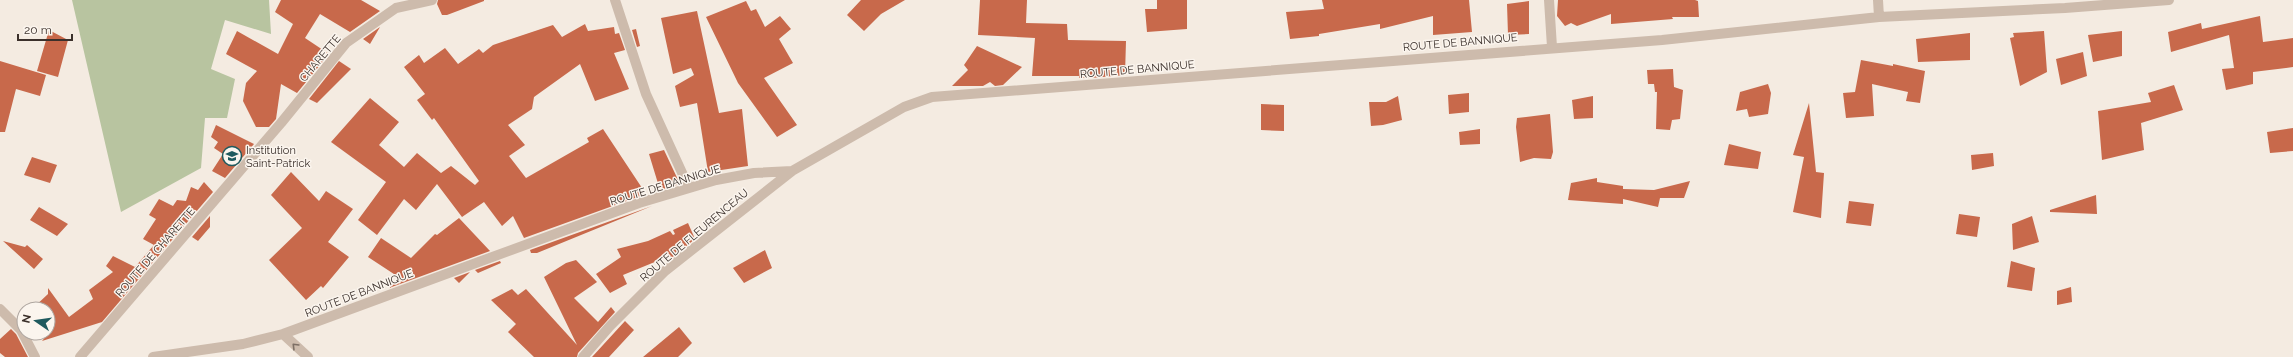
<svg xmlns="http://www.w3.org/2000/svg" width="2293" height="357" viewBox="0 0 2293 357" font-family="Raleway,sans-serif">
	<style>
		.green { fill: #b8c4a0 }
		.building { fill: #c8694b }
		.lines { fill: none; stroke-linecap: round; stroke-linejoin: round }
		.minor { stroke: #cdbbac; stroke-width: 10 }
		.oneway { stroke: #7d6f65 }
		.labels { text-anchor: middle; stroke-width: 3; stroke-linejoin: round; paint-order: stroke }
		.street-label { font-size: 11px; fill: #3b302b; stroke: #fbf5ee }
		.poi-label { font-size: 11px; fill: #3b302b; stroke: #fbf5ee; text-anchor: start }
	</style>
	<rect width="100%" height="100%" fill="#f4ebe1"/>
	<!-- green -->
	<path class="green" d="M72,0h197l2,34 -46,-14 -14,49 24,10 -8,39h-22l-4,50 -80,44z"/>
	<!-- building -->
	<path class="building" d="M281,0h80l19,11 -30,21 -30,-18 -15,24 24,16 -32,39 -16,-9 -5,35 -7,8h-13l-13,-26 3,-18 11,-12 -31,-17 11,-23 41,23 15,-30 -18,-12z
		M438,0h46v1l-37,14h-5l-5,-11z
		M861,0h44l-24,14 -17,17 -17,-16z
		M980,0h47l-1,23 41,1 1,16 58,1 -1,34 -34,3h-12v-2h-47l3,-38 -57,-3z
		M1157,0h30v29l-40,3 -2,-23h12z
		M1322,0h147l3,32 -39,3v-19l-53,13v-5l-61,10v2l-29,3 -4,-27 38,-3z
		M1558,0h137l3,1 1,16h-27l1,2 -62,5v-10l-34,12 -6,-3 -6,3 -8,-10z
		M746,1l5,10 5,-2 9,18 15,-11 11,13 -12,10 14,24 -29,15 33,47 -20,12 -39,-54 -32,-66z
		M1529,1v33l-21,1 -1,-31z
		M697,11l22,102 23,-4 6,57 -40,6 -11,-69 -17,4 -5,-21 19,-11 -3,-7 -18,6 -12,-56z
		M2260,16l3,26 30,-4v29l-40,5v12l-27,6 -4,-21 12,-1 -5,-33 -58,17 -3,-20 33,-9 1,6z
		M585,24l3,7 26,-4 1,7 4,-1 6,17 -11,3 15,36 -34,12 -15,-37 -46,33 -2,12 -24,16 17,20 -16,11 17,22 63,-36 -2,-4 16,-9 43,65 -122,44 -11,-22 -11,10 -18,-24 -22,15 -25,-33 -21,26 -12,-11 -27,36 -19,-15 28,-38 -55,-40 39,-44 29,24 -20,23 25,22 13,-14 24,20 10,-7 24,19 4,-4 -45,-63 -2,2 -15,-20 8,-6 -21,-27 15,-12 5,8 21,-15 13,16 21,-15 4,4 10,-8 60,-20 9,12z
		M380,27l-10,17 -7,-5z
		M636,29l4,17 -3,1 -5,-17z
		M49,30l19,10 -10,37 -21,-6z
		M2044,31l3,41 -27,14 -10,-48 4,-1 -1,-4z
		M2122,31v25l-29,6 -5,-27z
		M1970,33v27l-52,2 -2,-23z
		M977,46l45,21 -19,18 -8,1 -5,-4 -7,4h-31l16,-16 -4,-5z
		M2083,52l4,24 -26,9 -5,-26z
		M1861,60l32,6v-2l32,7 -5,32 -14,-2 2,-9 -36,-8 2,32 -28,2 -3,-25 12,-1z
		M0,61l46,14 -6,21 -24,-7 -11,43h-5z
		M339,61l12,8 -34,34 -8,-4z
		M1673,69l1,18 9,3 -3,29 -8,1 -2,10 -14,-1 1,-37h-2l-1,-8h-6l-1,-14z
		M1768,84l3,9 -3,21 -19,3 -2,-8 -11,2 4,-19z
		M2174,85l9,25 -42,13 3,27 -42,10 -4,-49 53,-9 -3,-9z
		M1469,93v19l-20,2 -1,-19z
		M1398,96l4,24 -19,5 -12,1 -2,-24h17z
		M1593,96v22l-19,1 -2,-19z
		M1809,103l7,69 8,1 -3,45 -28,-6 11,-55 -11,-2z
		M1261,104l23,1v26l-23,-1z
		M1550,114l3,38 -2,7 -17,-1 -14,4 -4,-35 1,-9z
		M216,125l38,19 -29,34 -13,-7 11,-17 -9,-6 4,-6 -7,-5z
		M2293,128v23l-23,2 -3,-21z
		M1480,129v15l-20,1 -1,-13z
		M1729,144l32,8 -3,17 -34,-4z
		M664,150l16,34 -20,6 -11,-36z
		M1993,153l1,13 -22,4 -1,-15z
		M32,157l25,8 -7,18 -26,-8z
		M291,172l28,29 7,-10 27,18 -25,33 21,15 -26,31 -2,-2 -15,14 -37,-40 33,-32 -31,-33z
		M1597,178v4l26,4v3l31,1 36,-9 -6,17h-24l-2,9 -35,-8v5l-55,-4 3,-17z
		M204,182l9,10 -111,130 -60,19 6,-7v-25h-16l16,-15v-6l21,29 24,-18 -4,-9 24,-18 -7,-6 7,-10 22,11 19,-22 -11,-6 13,-20 -7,-4 10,-16 14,7 4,-6 9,1 5,-14 7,3z
		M2096,195l1,19 -47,-2v-2z
		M1849,201l25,3 -3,22 -25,-3z
		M652,206l-115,47h-6l-1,-3z
		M39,207l29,17 -11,12 -27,-16z
		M1959,214l21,3 -3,20 -21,-3z
		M210,216v11l-12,14 -6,-4z
		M2032,216l7,26 -26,8 -1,-26z
		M459,218l31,33 -101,37 11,-10 -32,-21 13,-19 30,20 24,-24 2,1z
		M688,223l7,16 -26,21 -2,-3 -44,18 4,9 -17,9 -14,-19 25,-17 -4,-8 31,-8 22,-10 3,4 2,-1 -2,-4z
		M3,241l22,6 2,-2 16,14 -9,10z
		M765,250l7,18 -28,15 -11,-15z
		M576,260l21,22 -23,16 24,24 13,-15 4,5 -37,41 -1,4h-43l-26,-25 8,-8 -25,-24 21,-11 6,6 8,-6 51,56 -33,-68 22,-14z
		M500,261l1,2 -23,10 -3,-3z
		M2011,261l24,7 -3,23 -25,-4z
		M470,272l-11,11 -5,-5z
		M2071,287l1,15 -15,3v-14z
		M625,321l9,9 -25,27h-17z
		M679,327l13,16 -14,14h-35z
		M11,329l5,5 12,23h-23l-5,-4v-14z"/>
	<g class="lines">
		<!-- minor -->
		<path class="minor" d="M615,0l31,94 43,94
			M1549,0l3,47
			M1878,0l1,17
			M0,309l21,21 14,27
			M283,334l25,23
			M80,357l201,-234 65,-80 50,-35 36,-8
			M153,357l90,-13 40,-10 356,-131 77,-23 38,-7 38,-2 112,-64 28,-10 730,-57 217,-23 186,-9 104,-8
			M583,357l27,-31 55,-55 127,-100"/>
	</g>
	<!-- one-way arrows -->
	<defs><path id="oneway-chevron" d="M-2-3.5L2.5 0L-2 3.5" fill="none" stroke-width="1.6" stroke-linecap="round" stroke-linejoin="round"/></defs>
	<use class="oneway" href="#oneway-chevron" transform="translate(295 346) rotate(-135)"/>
	<!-- icons -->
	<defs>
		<symbol id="school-ring" viewBox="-11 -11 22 22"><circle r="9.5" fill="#fbf5ee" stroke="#1f5a5e" stroke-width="1.5"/><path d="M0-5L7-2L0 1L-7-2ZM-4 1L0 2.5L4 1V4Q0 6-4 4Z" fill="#1f5a5e"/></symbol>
	</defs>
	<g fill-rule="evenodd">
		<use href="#school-ring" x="221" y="145" width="22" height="22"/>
	</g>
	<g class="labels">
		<!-- street labels -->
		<g class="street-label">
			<text transform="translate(1460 42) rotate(-5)" y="4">ROUTE DE BANNIQUE</text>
			<text transform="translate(320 58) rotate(-50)" y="4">CHARETTE</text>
			<text transform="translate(1137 69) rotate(-5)" y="4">ROUTE DE BANNIQUE</text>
			<text transform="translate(665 185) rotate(-17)" y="4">ROUTE DE BANNIQUE</text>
			<text transform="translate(694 235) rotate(-40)" y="4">ROUTE DE FLEURENCEAU</text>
			<text transform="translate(155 252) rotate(-49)" y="4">ROUTE DE CHARETTE</text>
			<text transform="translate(359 293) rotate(-21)" y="4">ROUTE DE BANNIQUE</text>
		</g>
		<!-- poi labels -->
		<g class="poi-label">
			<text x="246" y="154">Institution<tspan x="246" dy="13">Saint-Patrick</tspan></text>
		</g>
	</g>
	<!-- north arrow -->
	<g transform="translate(36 321) rotate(283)"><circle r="19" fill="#fbf5ee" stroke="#aea6a0"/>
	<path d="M0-3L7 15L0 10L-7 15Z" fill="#1f5a5e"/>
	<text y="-6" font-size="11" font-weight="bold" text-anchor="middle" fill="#3b302b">N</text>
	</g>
	<!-- scale -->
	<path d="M18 34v6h54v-6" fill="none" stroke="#3b302b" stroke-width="2"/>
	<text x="24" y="34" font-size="12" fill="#3b302b" stroke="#fbf5ee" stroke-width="3" paint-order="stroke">20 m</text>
</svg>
